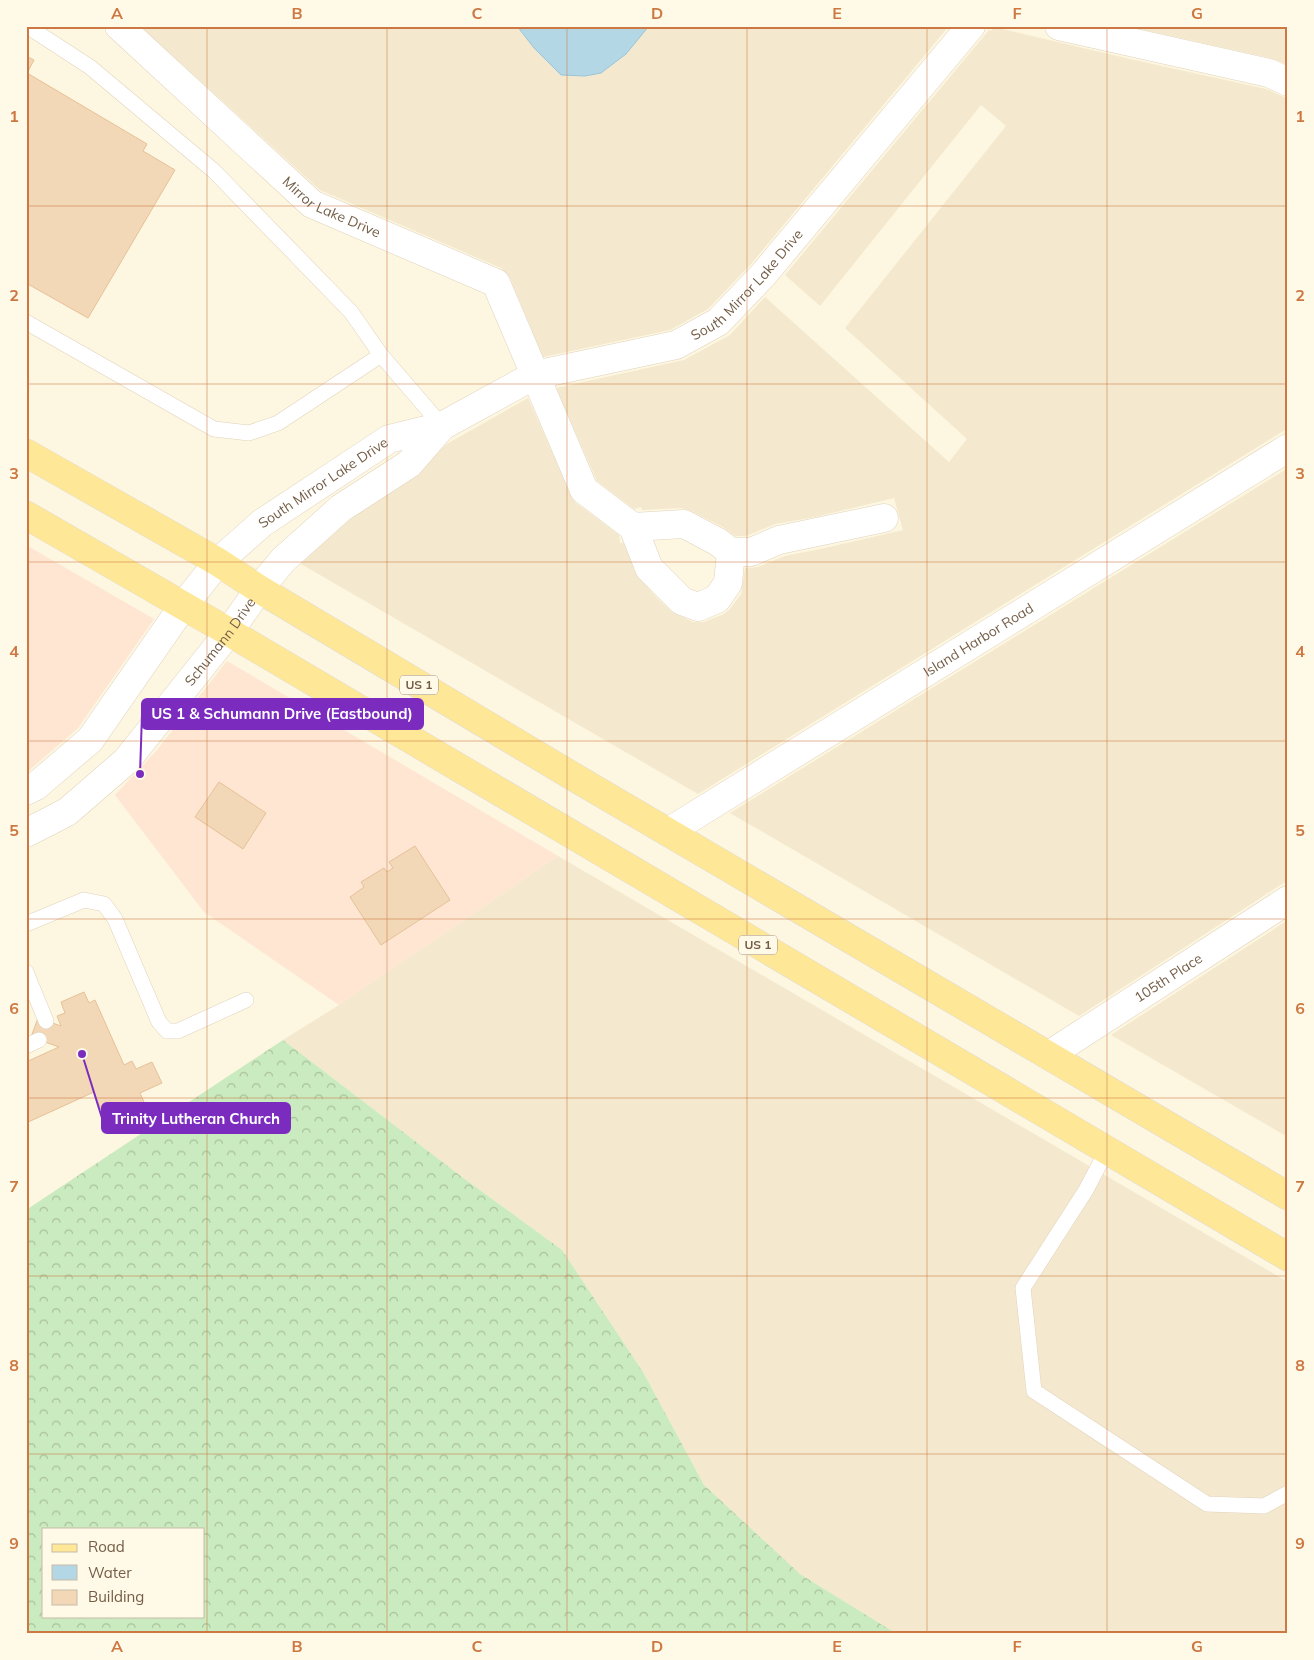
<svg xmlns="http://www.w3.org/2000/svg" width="1314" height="1660" viewBox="0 0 1314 1660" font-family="Mulish,sans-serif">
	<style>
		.residential { fill: #f4e9ce }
		.commercial { fill: #fee6d3 }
		.forest { fill: url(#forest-crowns); fill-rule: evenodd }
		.water { fill: #b4d7e6; stroke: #9ac5d8 }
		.building { fill: #f3d8b7; stroke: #e6c197 }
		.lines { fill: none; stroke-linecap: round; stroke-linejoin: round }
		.service-casing { stroke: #e1d3bc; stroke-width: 16 }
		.minor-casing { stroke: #e1d3bc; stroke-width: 29 }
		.tertiary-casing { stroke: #e1d3bc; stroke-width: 29 }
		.primary-casing { stroke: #e0dcd7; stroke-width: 29 }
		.service { stroke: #fff; stroke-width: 15 }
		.minor { stroke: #fff; stroke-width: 28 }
		.tertiary { stroke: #fff; stroke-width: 28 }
		.primary { stroke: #fee796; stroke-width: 28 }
		.grid { fill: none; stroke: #cd7842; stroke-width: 1; stroke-opacity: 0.55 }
		.labels { text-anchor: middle; stroke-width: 4; stroke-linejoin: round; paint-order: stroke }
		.shield { fill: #fff9e7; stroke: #9e8c77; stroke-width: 1 }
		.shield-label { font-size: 12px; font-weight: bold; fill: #745e47 }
		.street-label { font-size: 14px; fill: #745e47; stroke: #fff9e7 }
		.leader { fill: none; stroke: #7b2cbf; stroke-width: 2 }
		.callout-dot { fill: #7b2cbf; stroke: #fff9e7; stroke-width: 2 }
		.callout { fill: #7b2cbf; stroke: #7b2cbf; stroke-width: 2 }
		.callout-label { font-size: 15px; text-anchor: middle; font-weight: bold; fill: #fff }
		.neatline { fill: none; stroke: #cd7842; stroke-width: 2 }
		.grid-label { font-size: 16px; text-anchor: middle; font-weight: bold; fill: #cd7842 }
	</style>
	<defs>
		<pattern id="forest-crowns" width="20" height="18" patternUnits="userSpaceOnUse" patternTransform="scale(1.25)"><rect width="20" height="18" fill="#caeabf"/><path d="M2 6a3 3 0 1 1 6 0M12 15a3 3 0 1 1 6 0" fill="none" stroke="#a9c19d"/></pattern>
	</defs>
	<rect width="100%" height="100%" fill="#fdf6e0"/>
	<!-- residential -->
	<path class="residential" d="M140,26h377l17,22 92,6 23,-28h300l-198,238 -43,45 -38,21 -127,27 -33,-79 -9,-10 -181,-78z
		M1127,26h161v39l-18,-7z
		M994,27l136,32 136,30 22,10v329l-590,366 -397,-230 7,-9 40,-37 69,-43 28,-30 83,-47 43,97 5,8 43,32 1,8h4l11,29 20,24 17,16 21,10h11l20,-8 6,-5 11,-15 4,-26 13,-1 27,-11 40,-8 78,-18 -9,-32 -79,19 -40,7 -29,12h-11l-12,-9 -34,-17 -8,-2 -39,2 -1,-3 -7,2 -37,-28 -41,-93 128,-28 46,-25 35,-38 184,165 18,-23 -122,-111 161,-202 -25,-21 -161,201 -35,-31 204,-245 2,1z
		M1288,468v412l-209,136 -349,-203z
		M558,856l730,426v352h-391l-97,-60 -96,-89 -61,-113 -81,-122 -100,-73 -179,-137 56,-35z
		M1288,920v217l-177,-102z"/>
	<!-- commercial -->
	<path class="commercial" d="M26,545l128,74 -76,109 -52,45z
		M227,661l331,195 -219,149 -135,-93 -89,-117 42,-45z"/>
	<!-- forest -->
	<path class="forest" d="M283,1040l179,137 100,73 81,122 61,113 96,89 97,60h-871v-424zM44,1529h160v87h-160z"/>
	<!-- water -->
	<path class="water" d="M517,26h132l-23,28 -25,19 -16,3 -24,-1 -27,-27z"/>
	<!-- building -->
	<path class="building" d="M26,56l8,4 -7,13 120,71 -4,7 32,19 -87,148 -62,-35z
		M219,782l47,31 -23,36 -48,-32z
		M415,846l35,54 -69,45 -31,-48 14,-10 -3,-5 23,-14 3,4 6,-4 -4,-6z
		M84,992l5,11 6,-3 29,65 8,-4 4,8 16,-7 10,21 -22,10 7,16 -27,12 -7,-16 -12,5 -7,-18 -68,31v-61l33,-15 -28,-10 7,-19 23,8 -4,-10 8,-3 -4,-11z"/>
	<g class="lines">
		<defs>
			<path id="service" d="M27,26l63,41 124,104 137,141 30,43 61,71
				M26,322l188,107 35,4 29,-10 103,-68
				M26,924l58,-24 20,4 11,15 44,103 8,9h11l68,-31
				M26,972l20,49
				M26,1046l13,-6
				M1107,1150l-21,40 -63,98 11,103 173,113 57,2 24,-13"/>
			<g id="minor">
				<path id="s1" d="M119,26l193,178 184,79 88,207 49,37 16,41 33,33 16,6 19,-8 11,-16 3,-31"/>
				<path d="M1059,26l210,47 19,9"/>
				<path d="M633,527l51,-3 34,18 13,10h20l28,-12 105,-22"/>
				<path id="s2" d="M218,562l44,-39 127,-84 53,-13 93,-51 141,-30 42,-23 45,-47 208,-249"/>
				<path d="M259,589l24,-29 58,-52 68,-44 33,-38"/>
				<path id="s3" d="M668,832l620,-384"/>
				<path id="s4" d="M1049,1055l239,-155"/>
			</g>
			<g id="tertiary">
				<path d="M26,791l10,-5 54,-46 93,-134 35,-44"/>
				<path id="s5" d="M26,833l41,-21 59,-51 103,-129 30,-43"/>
			</g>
			<path id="primary" d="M26,453l192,109 41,27 320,191 709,416
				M26,515l203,117 1059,625"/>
		</defs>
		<!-- service casing -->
		<use href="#service" class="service-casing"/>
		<!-- minor casing -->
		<use href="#minor" class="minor-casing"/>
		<!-- tertiary casing -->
		<use href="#tertiary" class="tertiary-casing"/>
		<!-- primary casing -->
		<use href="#primary" class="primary-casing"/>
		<!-- service -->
		<use href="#service" class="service"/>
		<!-- minor -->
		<use href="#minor" class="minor"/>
		<!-- tertiary -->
		<use href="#tertiary" class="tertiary"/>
		<!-- primary -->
		<use href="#primary" class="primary"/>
	</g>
	<!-- grid -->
	<path class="grid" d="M207,26v1608M387,26v1608M567,26v1608M747,26v1608M927,26v1608M1107,26v1608M26,206h1262M26,384h1262M26,562h1262M26,741h1262M26,919h1262M26,1098h1262M26,1276h1262M26,1454h1262"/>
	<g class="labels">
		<!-- shield labels -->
		<g class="shield">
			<rect x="400" y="675.5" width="38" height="19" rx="4"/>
			<rect x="739" y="935.5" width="38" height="19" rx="4"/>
		</g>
		<g class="shield-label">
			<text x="419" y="689">US 1</text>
			<text x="758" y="949">US 1</text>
		</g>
		<!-- street labels -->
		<g class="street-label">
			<text dy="5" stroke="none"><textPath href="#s1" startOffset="281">Mirror Lake Drive</textPath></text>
			<text dy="5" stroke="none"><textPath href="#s2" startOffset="610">South Mirror Lake Drive</textPath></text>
			<text dy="5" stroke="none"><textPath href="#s2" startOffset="132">South Mirror Lake Drive</textPath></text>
			<text dy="5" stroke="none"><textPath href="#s3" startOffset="365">Island Harbor Road</textPath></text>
			<text dy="5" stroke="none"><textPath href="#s5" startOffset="276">Schumann Drive</textPath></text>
			<text dy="5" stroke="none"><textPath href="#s4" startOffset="142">105th Place</textPath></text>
		</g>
	</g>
	<!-- callouts -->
	<path class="leader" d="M140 774L142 714M82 1054L102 1118"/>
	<g class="callout-dot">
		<circle cx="140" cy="774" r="5"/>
		<circle cx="82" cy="1054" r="5"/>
	</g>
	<g class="callout">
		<rect x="142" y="699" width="281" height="30" rx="5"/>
		<rect x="102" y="1103" width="188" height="30" rx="5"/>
	</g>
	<g class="callout-label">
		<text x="282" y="719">US 1 &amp; Schumann Drive (Eastbound)</text>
		<text x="196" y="1124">Trinity Lutheran Church</text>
	</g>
	<!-- border -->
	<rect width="1314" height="1660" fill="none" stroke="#fff9e7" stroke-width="55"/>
	<!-- legend -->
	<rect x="42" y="1528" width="162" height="90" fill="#fff9e7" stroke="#c7bba7"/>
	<rect x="52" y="1544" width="25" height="8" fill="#fee796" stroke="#c7bba7"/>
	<text x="88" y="1552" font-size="15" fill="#745e47">Road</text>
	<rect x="52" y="1565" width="25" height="15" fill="#b4d7e6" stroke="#c7bba7"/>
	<text x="88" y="1578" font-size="15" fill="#745e47">Water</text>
	<rect x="52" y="1590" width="25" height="15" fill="#f3d8b7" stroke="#c7bba7"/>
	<text x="88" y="1602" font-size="15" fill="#745e47">Building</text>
	<rect x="28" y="28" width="1258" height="1604" class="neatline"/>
	<g class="grid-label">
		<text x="117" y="19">A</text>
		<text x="297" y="19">B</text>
		<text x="477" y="19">C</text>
		<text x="657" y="19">D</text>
		<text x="837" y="19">E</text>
		<text x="1017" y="19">F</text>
		<text x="1197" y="19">G</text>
		<text x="14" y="122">1</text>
		<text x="1300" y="122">1</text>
		<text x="14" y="301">2</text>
		<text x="1300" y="301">2</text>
		<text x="14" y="479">3</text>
		<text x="1300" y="479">3</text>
		<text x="14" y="657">4</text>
		<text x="1300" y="657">4</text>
		<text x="14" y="836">5</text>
		<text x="1300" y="836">5</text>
		<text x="14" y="1014">6</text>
		<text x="1300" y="1014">6</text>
		<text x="14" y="1192">7</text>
		<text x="1300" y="1192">7</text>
		<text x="14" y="1371">8</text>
		<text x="1300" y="1371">8</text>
		<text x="14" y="1549">9</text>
		<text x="1300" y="1549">9</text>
		<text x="117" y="1652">A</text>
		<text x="297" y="1652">B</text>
		<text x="477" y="1652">C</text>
		<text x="657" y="1652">D</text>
		<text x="837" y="1652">E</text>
		<text x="1017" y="1652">F</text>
		<text x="1197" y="1652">G</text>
	</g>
</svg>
